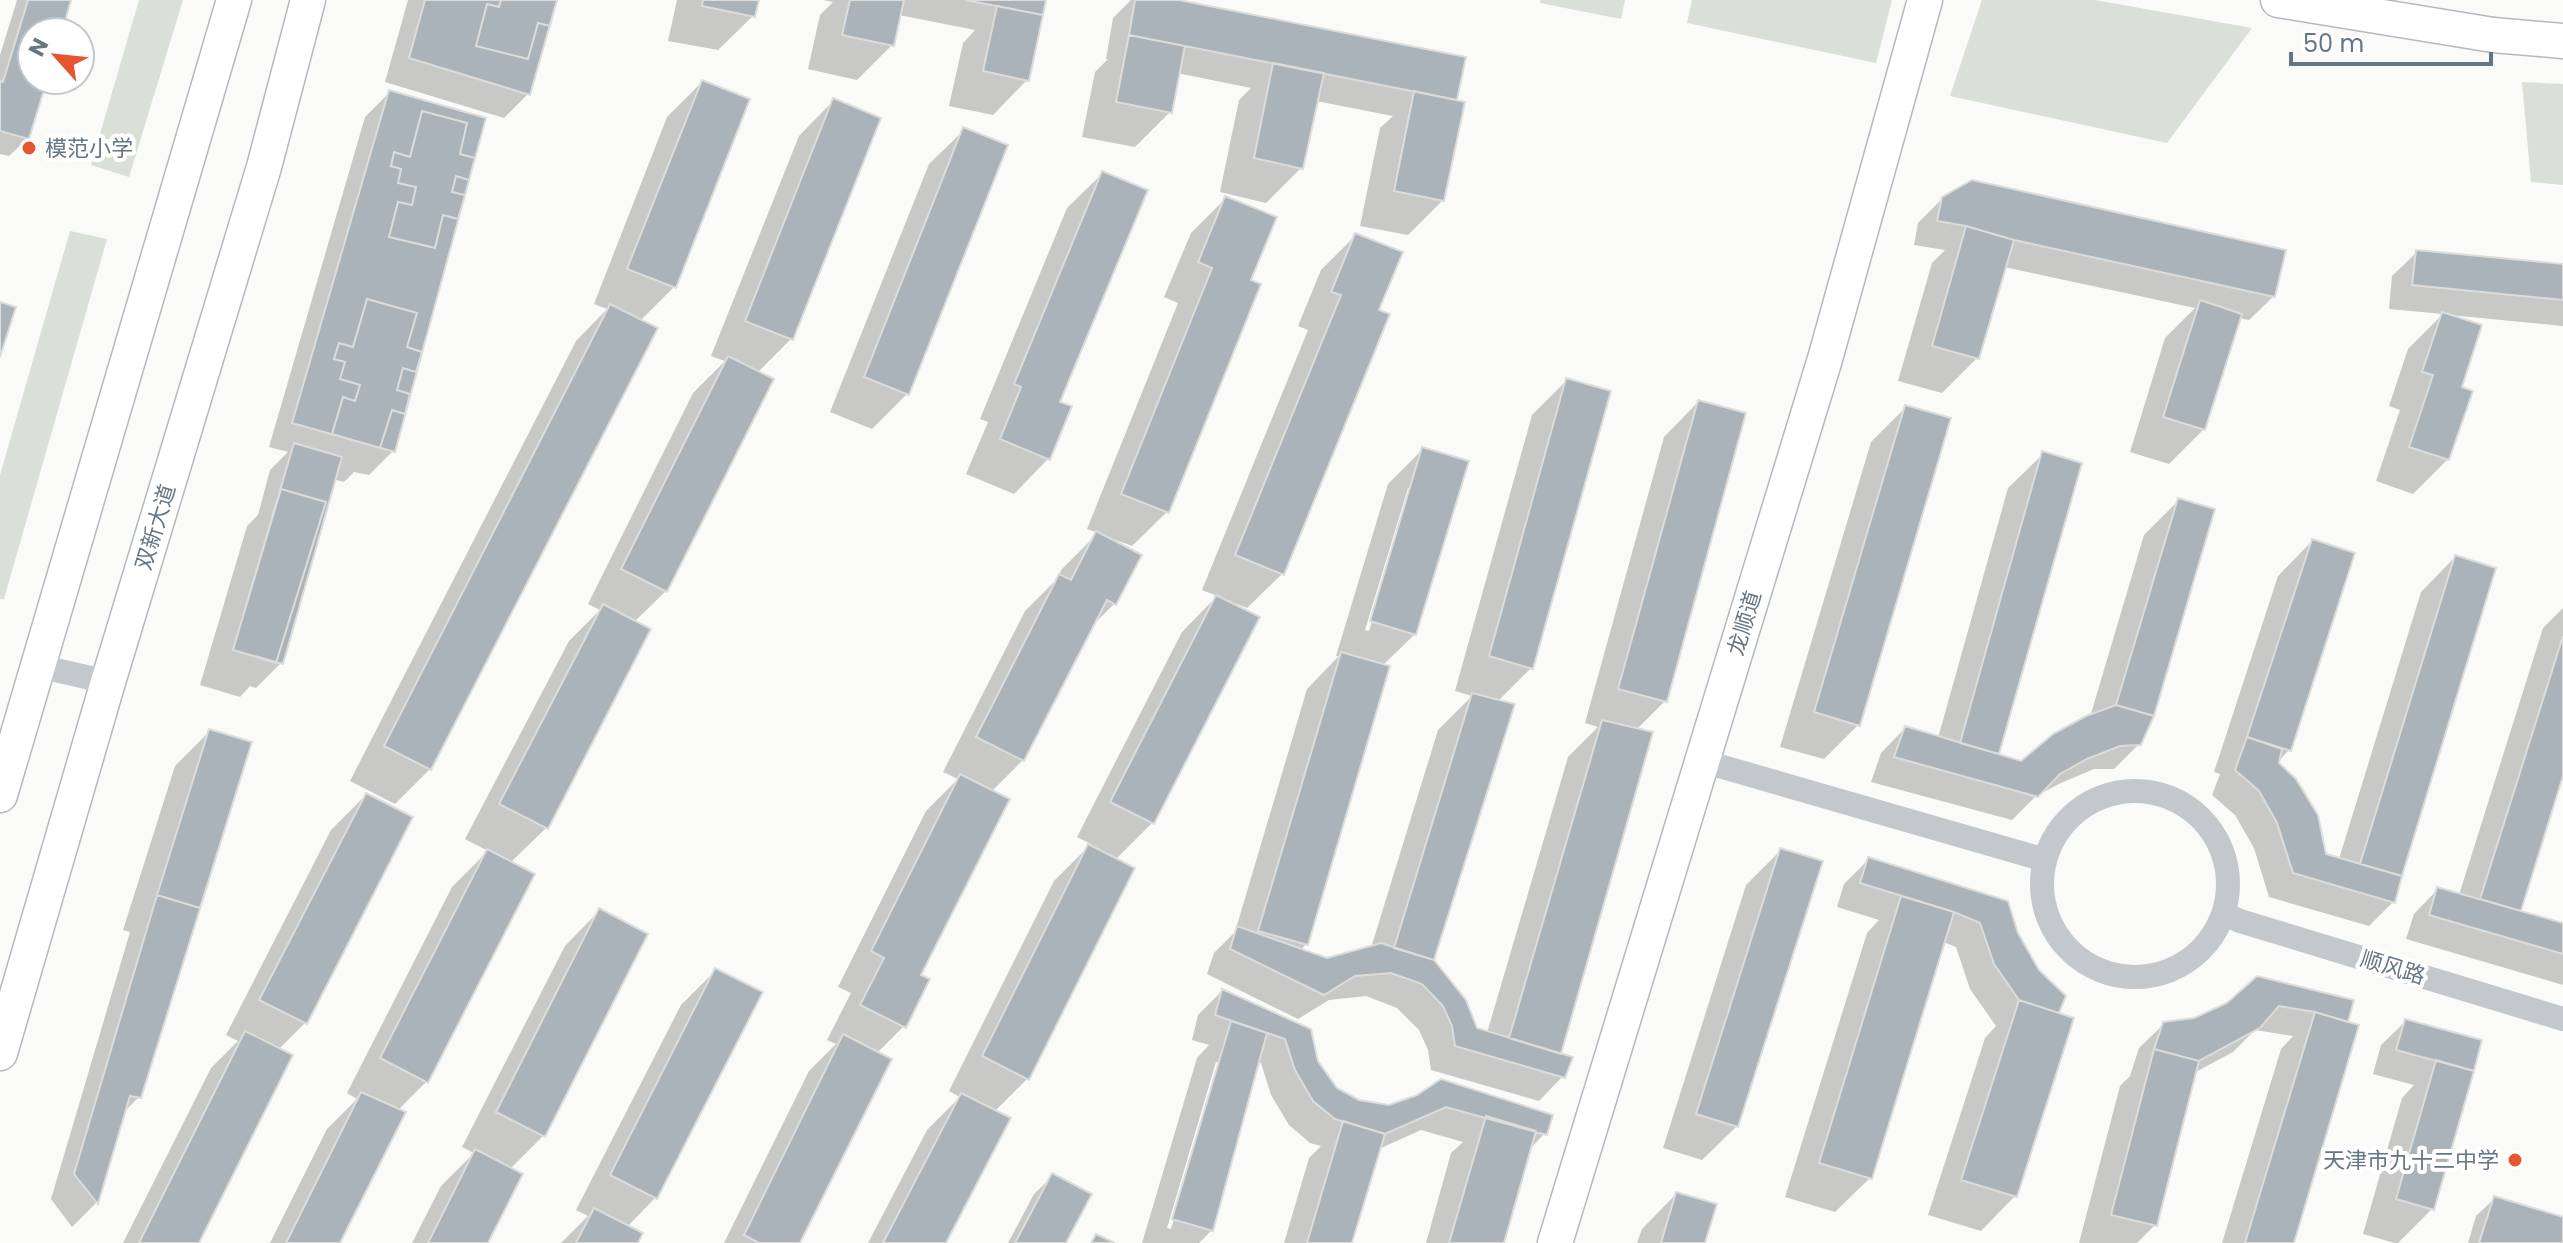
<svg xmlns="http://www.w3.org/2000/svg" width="2563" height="1243" viewBox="0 0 2563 1243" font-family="Poppins,'Noto Sans SC',sans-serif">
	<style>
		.green { fill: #dadfd7 }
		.shadow { fill: #0003; fill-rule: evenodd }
		.building { fill: #aab3b9; stroke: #dcdcda; stroke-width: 2 }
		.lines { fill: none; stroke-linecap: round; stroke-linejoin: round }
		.secondary-casing { stroke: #b3babf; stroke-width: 37 }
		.street { stroke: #c3c8cc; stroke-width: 24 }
		.secondary { stroke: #fff; stroke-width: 34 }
		.poi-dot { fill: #e4572e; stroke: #fff; stroke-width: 3 }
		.labels { text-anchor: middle; stroke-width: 8; stroke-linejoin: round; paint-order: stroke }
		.poi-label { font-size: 22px; fill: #657683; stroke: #fff; text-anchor: start }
		.street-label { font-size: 22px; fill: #657683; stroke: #fff }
	</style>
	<rect width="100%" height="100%" fill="#fafaf8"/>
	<!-- green -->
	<path class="green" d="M139,0h44l-54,177 -38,-12z
		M1540,0h85l-4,19 -81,-16z
		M1692,0h200l-16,63 -189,-40z
		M1982,0h113l157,28 -85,115 -217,-47z
		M2522,82l41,2v101l-32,-3z
		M70,231l37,8 -103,360h-4v-124z"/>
	<!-- shadow -->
	<path class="shadow" d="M17,0h52l-9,32h-28v48h13l-17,58 -19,18 -9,-2v-99z
		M408,0h147l-27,94 -24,24 -119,-36z
		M677,0h80l-4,16 -35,34 -50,-9z
		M823,0h221l-17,80 -34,35 -44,-9 14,-63 12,-13 -76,-15 -7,30 -35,35 -49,-11 12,-54 13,-13z
		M1131,0h38l294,59 -9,42 -11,99 -35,35 -48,-9 20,-98 13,-12 -77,-15 -15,67 -35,35 -46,-11 19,-92 12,-12 -74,-15 -7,39 -35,35 -53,-10 13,-65 13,-13h-2l7,-41z
		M702,82l-28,205 -34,34 -210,448 -35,35 -45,-23 226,-440 31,-32 -13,-5 73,-187z
		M390,92l3,359 -24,24 -15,-3 -10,10 -11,-3 -52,184 -25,25 -6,-2 -10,11 -40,-12 47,-159 11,-11 12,-45 18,-18 -19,-5 96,-330z
		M833,101l-42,238 -34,34 -91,218 -32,31 -88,206 -36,35 -84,219 -28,28 -61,133h-67l57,-114 30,-30 -10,-6 105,-206 36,-36 -23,-12 104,-198 31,-31 -12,-6 105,-211 32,-32 -14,-5 88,-220z
		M964,130l-57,264 -35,35 -42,-17 99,-248z
		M1102,174l-54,285 -34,35 -48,-20 22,-52 -8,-3 87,-211z
		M1943,198l331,98 -25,24 -11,-2 -34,111 -35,35 -39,-12 35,-114 30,-30 -191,-41 -27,91 -35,35 -44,-12 34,-118 13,-13 -31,-5 4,-22z
		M1225,199l24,82 -82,231 -35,34 -22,-8 5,65 -24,24 -68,133 -32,32 -73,183 -14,51 -27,27 -79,190h-74l85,-172 27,-27 -9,-4 24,-47 -13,-6 88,-176 32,-32 -15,-7 82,-161 30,-30 7,-12 36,-36 -11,-4 91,-226 -14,-6 27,-64z
		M1356,235l21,76 -95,263 -35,34 -10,-4 -85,219 -37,37 -87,218 -34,34 -50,131h-76l59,-113 33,-33 -11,-6 105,-210 37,-37 -14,-7 105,-205 35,-36 -15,-6 106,-260 -10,-4 23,-56z
		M2417,252l146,14v60l-113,-11 9,73 -11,71 -35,35 -37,-13 24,-71 -11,-4 19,-57 35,-35 -54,-5 3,-33z
		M1567,380l-36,288 -33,33 -66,258 44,71 11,3 81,-276 30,-30 -13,-4 79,-286 34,-35 -33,299 -29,29 -77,325 4,21 -24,25 -108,-31 -3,-20 -9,-20 -22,-22 -31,-12 -37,4 -31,19 -91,-45 7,-21 21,-21 72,-243 32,-33h-3l52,-172 35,-35 -8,185 -33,32 -76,278 -6,7 27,10 44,-13 67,-218 34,-34 -17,-5 77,-276zM1408,488h4l-43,143 -4,-1z
		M1906,407l-48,318 -34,34 -44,-12 91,-305z
		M2043,454l-48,301 27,8 68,-46 54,-182 35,-35 -40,244 -25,25h-20l-33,14 -25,13 -24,24 -141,-38 10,-29 24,-25 33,10 70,-250z
		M2312,541l-23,209 -11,12 47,93 14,4 82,-267 34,-35 -62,345 -24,24 -100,-29 -15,-49 -19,-33 -23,-20 8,-21 -6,-2 64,-196z
		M2563,608v162l-45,142 45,13v60l-157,-46 8,-25 24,-25 21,6 84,-267z
		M210,731l-71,366 -16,16 -27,90 -24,24 -21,-28 79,-267 -7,-2 52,-164z
		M366,795l45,23 -106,205 -27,27 -81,193h-74l88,-175 27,-27 -12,-6 105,-205z
		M1781,850l-44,276 -35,34 -39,-12 83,-263z
		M1868,860l148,74 41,78 -42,184 -34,35 -53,-16 57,-177 11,-12 -26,-37 -14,-42 -13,-5 -73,236 -35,34 -50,-15 82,-264 12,-13 -42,-13 7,-23z
		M599,911l-56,225 -33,33 -24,74h-74l29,-57 33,-33 -12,-6 103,-201z
		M716,970l-61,228 -28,29 9,16h-75l27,-27 -12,-6 105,-205z
		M1222,991l95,70 18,29 24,12 30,5 29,-11 127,37 -17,18 -26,92h-76l25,-90 12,-11 -42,-12 -42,19 -29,94h-66l25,-85 12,-12 -11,-3 -21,-18 -18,-30 -10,-32 -4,-1 -45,168 -13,13h-57l55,-185 12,-13 -17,-5 6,-25zM1216,1062h4l-49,167 -4,-1z
		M2352,1002l-60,241h-70l59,-194 12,-13 -38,-6 -22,22 -39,21 -39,152 -18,18h-58l41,-157 10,-10 9,-28 25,-24 30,-4 34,-15z
		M2406,1021l73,20 -47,168 -34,34h-3l-32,-9 39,-136 12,-13 -41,-11 8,-29z
		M1053,1176l10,67h-55l26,-49z
		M1676,1194l27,49h-66l5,-14z
		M2495,1198l68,21v24h-95l8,-27z"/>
	<!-- building -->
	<path class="building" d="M28,0h43l-9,32h-30v48h15l-18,59 -29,-8v-50l3,1z
		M425,0h132l-27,95 -121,-37z
		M501,0h56l-7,26 -12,-3 -10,36 -52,-13 11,-42 12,3z
		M703,0h56l-4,17 -53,-11z
		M850,0h54l-10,46 -52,-11z
		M965,0h81l-3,15z
		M1135,0h44l287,57 -9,43 -328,-65z
		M997,6l46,9 -14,66 -46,-10z
		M1129,35l56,11 -13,67 -56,-11z
		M1273,63l51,10 -21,96 -49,-11z
		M702,80l48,19 -74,189 -49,-19z
		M389,90l97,28 -91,334 -103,-29z
		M1414,91l51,11 -21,99 -50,-10z
		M833,98l48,20 -88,222 -48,-19z
		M422,111l45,12 -7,31 15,4 -6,22 -13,-4 -4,16 13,3 -7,24 -15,-4 -8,33 -46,-11 9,-35 14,3 4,-18 -18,-4 3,-14 -10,-3 3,-14 16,5z
		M963,127l45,18 -99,250 -45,-18z
		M1102,171l46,19 -88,212 12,4 -22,54 -50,-21 21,-52 -7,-3z
		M1972,180l314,70 -11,47 -261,-57 -48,-14 -29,-5 5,-24z
		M1225,196l52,21 -26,63 10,4 -92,229 -48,-19 91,-226 -14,-6z
		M1966,226l48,14 -35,119 -47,-13z
		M1355,233l48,19 -24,58 11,4 -106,261 -49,-20 106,-260 -10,-3z
		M2416,250l147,14v36l-151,-15z
		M367,299l50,14 -10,34 15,5 -6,20 -13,-4 -6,22 13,4 -5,20 -13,-4 -12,38 -48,-14 11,-37 12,4 5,-16 -20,-6 5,-17 -11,-3 5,-16 14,4z
		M2200,300l42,14 -37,116 -42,-13z
		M0,302l16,5 -16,50z
		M610,304l48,24 -227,442 -47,-24z
		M2442,312l40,13 -20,62 11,4 -24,69 -40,-13 24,-72 -11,-3z
		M728,356l46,23 -107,213 -46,-23z
		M1566,378l45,13 -78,278 -44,-13z
		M1698,400l48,13 -79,289 -49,-13z
		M1905,405l46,13 -91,308 -46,-14z
		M294,443l48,14 -59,207 -50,-14z
		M1422,447l47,14 -53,174 -46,-14z
		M2042,451l40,12 -83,291 -39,-11z
		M281,489l45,13 -50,161 -43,-13z
		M2178,498l37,11 -61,207 -38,-11z
		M1096,531l46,24 -26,50 -9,-5 -83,161 -48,-24 83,-163 12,6z
		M2312,539l43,14 -64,198 -44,-14z
		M2455,555l41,13 -94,308 -42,-12z
		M1216,595l44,22 -106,207 -44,-22z
		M603,604l48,25 -103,200 -49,-25z
		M2563,636v140l-42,135 -41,-12z
		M1341,652l49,14 -82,279 -50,-14z
		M1472,693l43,11 -81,256 -40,-12z
		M2116,705l38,11 -13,29 -21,1 -33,13 -27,15 -22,23 -144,-40 11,-31 116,35 32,-27 33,-18z
		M1602,720l51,12 -92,322 -52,-16z
		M209,729l43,13 -52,166 -43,-13z
		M209,729l43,13 -111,356 -11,-2 -32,108 -24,-30 83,-279z
		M2247,737l35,12 -3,14 17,16 22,36 8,39 76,22 -7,27 -102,-30 -16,-50 -18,-32 -24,-21z
		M960,774l50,25 -89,176 9,4 -24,49 -46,-23 24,-47 -13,-7z
		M366,793l47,24 -106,207 -48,-24z
		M1088,844l47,24 -106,212 -47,-24z
		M1780,848l43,13 -85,266 -42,-13z
		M487,849l48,25 -107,209 -48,-25z
		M1868,857l140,44 10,32 21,37 27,26 -7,17 -40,-13 -25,-36 -14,-41 -26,-11 -94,-29z
		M2437,887l126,36v31l-134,-39z
		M1901,896l53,16 -82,267 -53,-16z
		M599,908l49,26 -103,203 -49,-25z
		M1237,926l90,32 54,-15 53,17 32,40 11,28 96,29 -8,21 -110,-32 -3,-20 -9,-20 -21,-22 -31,-11 -36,3 -31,19 -94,-46z
		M715,968l48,24 -106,207 -47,-24z
		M2257,976l97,24 -6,22 -33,-10 -36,-6 -19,22 -61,33 -45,-12 9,-27 31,-4 33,-15z
		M1222,989l89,40 7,32 19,27 22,12 30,5 28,-10 24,-16 112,36 -6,20 -101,-28 -61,27 -50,-15 -22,-18 -18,-31 -10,-31 -70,-24z
		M2019,1000l55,18 -57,179 -56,-17z
		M2315,1012l44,13 -65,218h-49z
		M2405,1019l77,21 -8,31 -78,-21z
		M1231,1021l36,12 -54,198 -41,-12z
		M245,1031l48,24 -94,188h-60z
		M843,1034l49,25 -92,184h-41l-15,-8z
		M2154,1049l45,12 -42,165 -46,-11z
		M2436,1060l38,11 -40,139 -38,-11z
		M361,1092l45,20 -66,131h-54z
		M961,1093l50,25 -65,125h-63z
		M1486,1116l50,15 -32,112h-55z
		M1343,1121l42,13 -33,109h-45z
		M475,1149l48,25 -35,69h-60z
		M1052,1173l40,21 -26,49h-51z
		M1676,1192l41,12 -12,39h-44z
		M2494,1196l69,21v26h-84z
		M594,1208l49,25 -5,10h-62z
		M1096,1234l19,9h-24z"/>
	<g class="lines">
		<defs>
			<path id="secondary" d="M2278,0l215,35 70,6
				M0,795l234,-795
				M0,1053l108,-371 156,-515 44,-167
				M1555,1243l270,-884 100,-359"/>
		</defs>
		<!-- secondary casing -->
		<use href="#secondary" class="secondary-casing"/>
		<!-- street -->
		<path class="street" d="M38,666l70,16
			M1702,761l343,99
			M2042 884a93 93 0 1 1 186 0a93 93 0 1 1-186 0Z
			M2224,914l16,7 323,98"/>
		<!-- secondary -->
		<use href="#secondary" class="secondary"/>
	</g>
	<!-- markers -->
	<g class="poi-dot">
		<circle cx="29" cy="148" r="8"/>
		<circle cx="2515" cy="1160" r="8"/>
	</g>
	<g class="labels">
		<!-- poi labels -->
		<g class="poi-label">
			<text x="45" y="156">模范小学</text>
			<text x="2499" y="1168" text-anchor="end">天津市九十二中学</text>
		</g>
		<!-- street labels -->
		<g class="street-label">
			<text transform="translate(155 527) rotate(-73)" y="8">双新大道</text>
			<text transform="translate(1744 623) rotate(-73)" y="8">龙顺道</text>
			<text transform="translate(2393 967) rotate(17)" y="8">顺风路</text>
		</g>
	</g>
	<!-- north arrow -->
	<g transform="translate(56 56) rotate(297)"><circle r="38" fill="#ffffff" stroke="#c1c8cd" stroke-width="2"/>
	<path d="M0-6L14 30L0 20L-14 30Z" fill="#e4572e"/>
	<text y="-12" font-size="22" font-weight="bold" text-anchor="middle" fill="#657683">N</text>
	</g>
	<!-- scale -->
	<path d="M2291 52v12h200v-12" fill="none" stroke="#657683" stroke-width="4"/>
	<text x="2303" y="52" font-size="24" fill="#657683" stroke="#ffffff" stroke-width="6" paint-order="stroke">50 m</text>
</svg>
